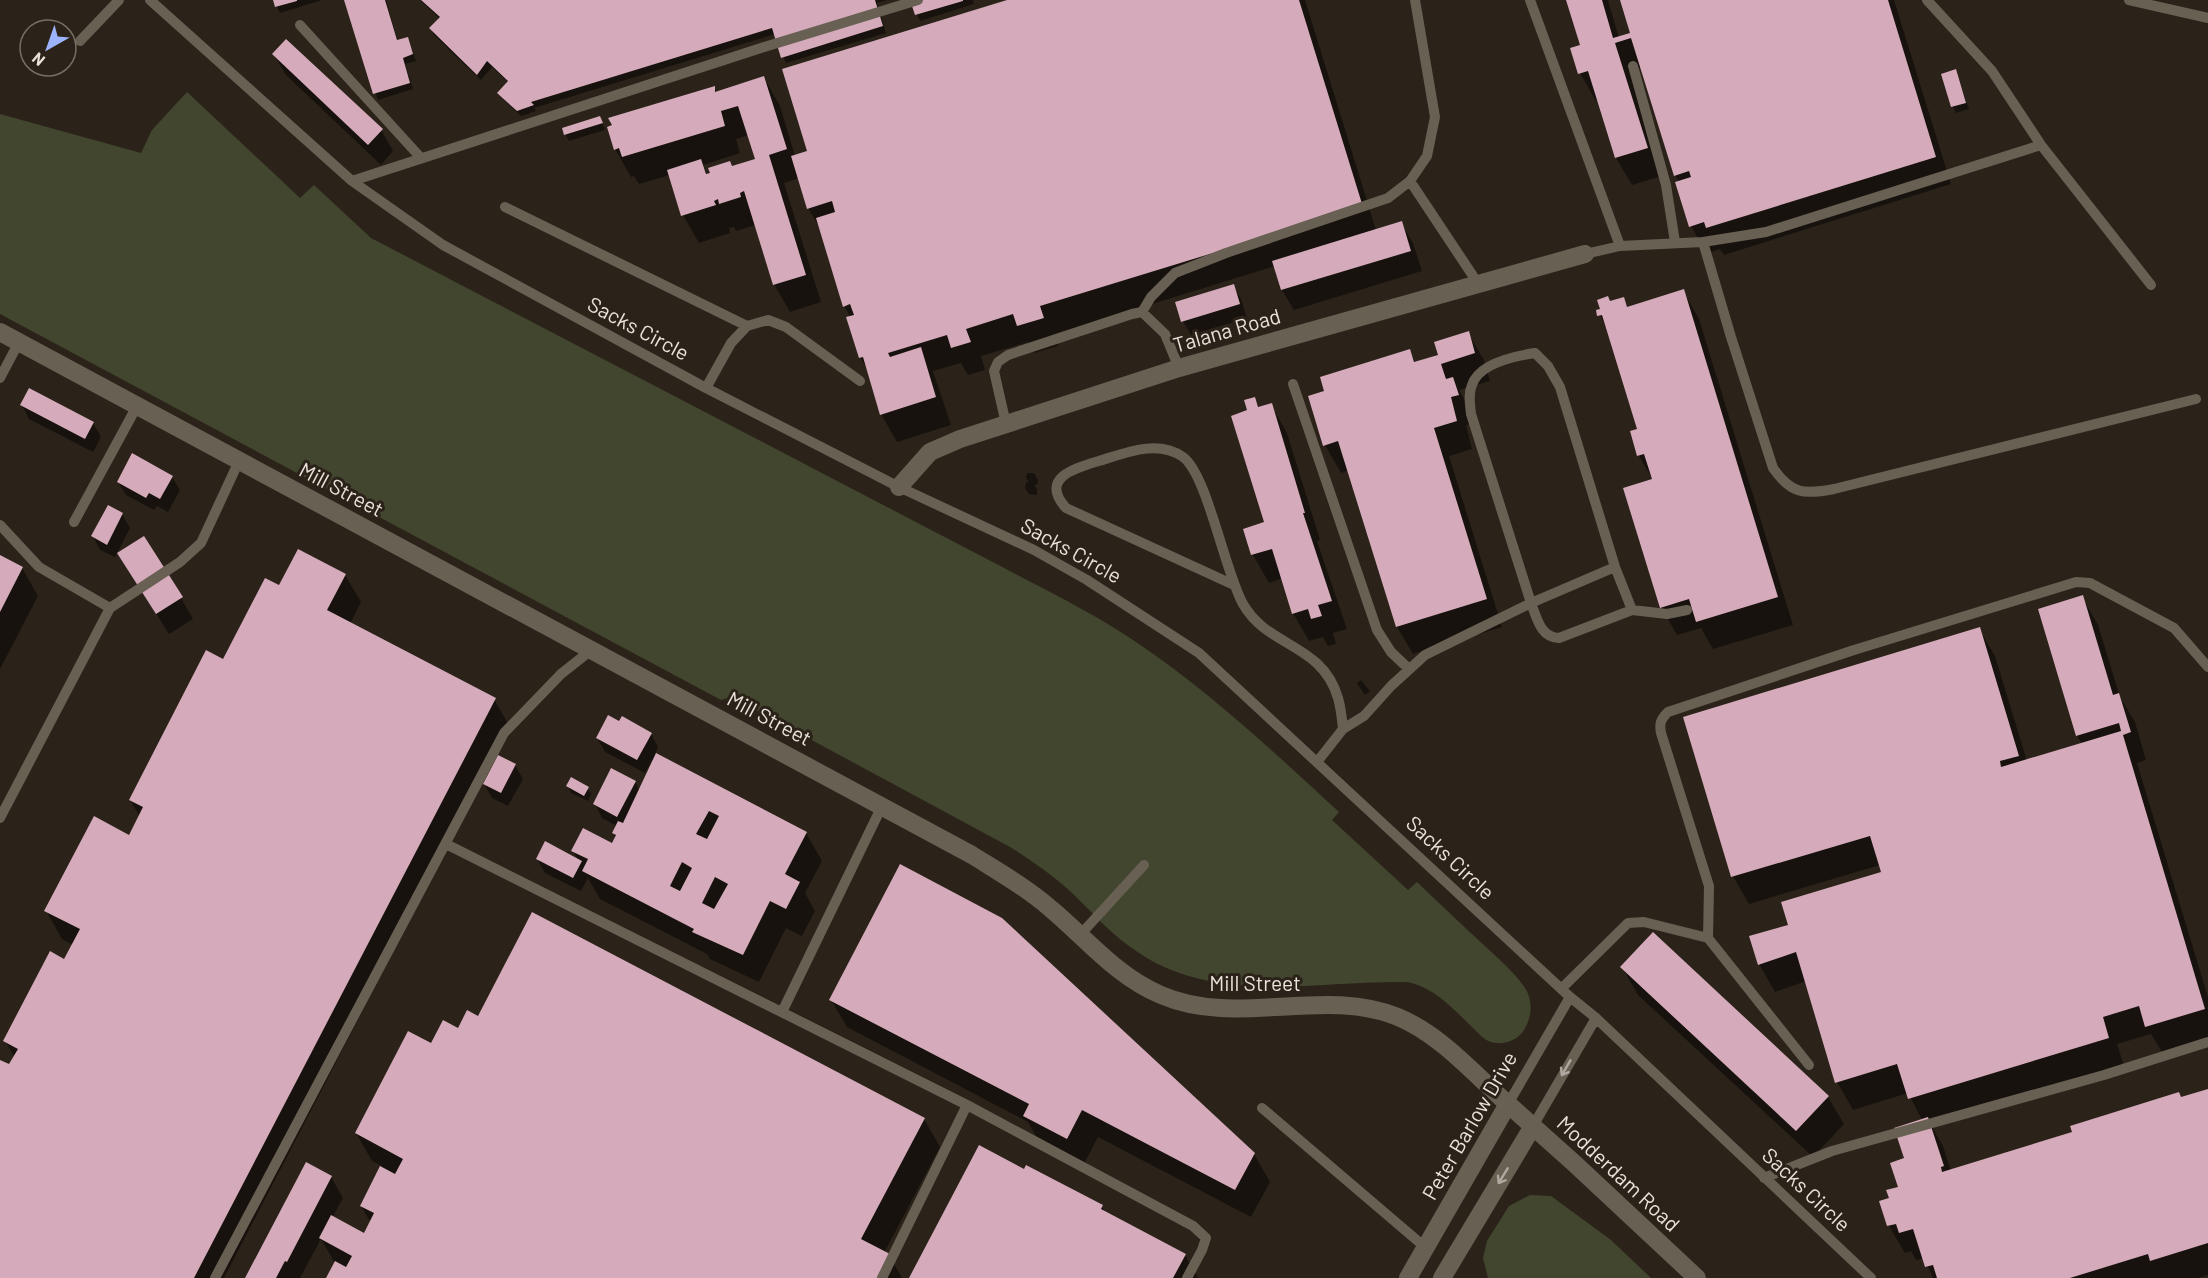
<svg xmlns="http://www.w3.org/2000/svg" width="2208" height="1278" viewBox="0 0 2208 1278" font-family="Barlow,sans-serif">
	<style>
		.grass { fill: #42462f }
		.shadow { fill: #0007; fill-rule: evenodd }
		.building { fill: #d5abbb; fill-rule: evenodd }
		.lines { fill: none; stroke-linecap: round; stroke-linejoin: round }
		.lane { stroke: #696054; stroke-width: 10 }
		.street { stroke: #696054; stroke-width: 18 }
		.secondary { stroke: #696054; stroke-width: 18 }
		.oneway { stroke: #afa89f }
		.labels { text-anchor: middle; stroke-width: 6; stroke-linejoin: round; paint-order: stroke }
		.street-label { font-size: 21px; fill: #e9e3dc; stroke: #2b2319 }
	</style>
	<rect width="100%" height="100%" fill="#2b2319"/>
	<!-- grass -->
	<path class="grass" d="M187,92l113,106 14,-13 57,53 658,343c37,19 75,39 110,63 72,49 136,109 200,168l-7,8 76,70 9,-8c23,22 46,44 70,66 13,12 28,25 38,40 9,14 7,34 -5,47 -7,7 -19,10 -29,7 -7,-2 -13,-9 -18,-14 -20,-19 -37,-40 -66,-46 -94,-2 -196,26 -278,-36 -22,-16 -40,-37 -60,-56 -18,-16 -38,-30 -59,-43l-278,-150 -11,3 -721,-386v-200l141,39 11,-23z
		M1530,1195l21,1 60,44 40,38h-163l-5,-20 4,-17 22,-35z"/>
	<!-- shadow -->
	<path class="shadow" d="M274,0h48l-42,13z
		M345,0h41l12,42 9,-3 9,22 -11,3 8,25 -35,11z
		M420,0h467l-10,3 9,30 -100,30 -11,-29 -241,74 2,3 -15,5 -18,-17 -4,-6 10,-10 -17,-16 -11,13 -17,-16 -30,-29 -3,-6 9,-10z
		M911,0h62l1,4 -54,17z
		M1012,0h293l71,230 25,-7 12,20 9,28 -128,39 -12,-20 -7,-24 -220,68 3,12 -24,7 -6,-11 -47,14 4,14 -17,5 -7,-12 -28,8 18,54 -54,17 -16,-28 -12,-42 -9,-15 -9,-39 -7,-12 -23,-76 -13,-22 -9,-30 -15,5 37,119 -31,10 -16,-28 -18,-59 -20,6 -2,-4 -5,1 1,5 -31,10 -16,-28 -13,-40 -31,9 -5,-8 -3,1 -16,-28 99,-62 3,6 47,-15 16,28 15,50 14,-5zM748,135l8,25 -48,15 -5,-10 37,-12 -4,-14z
		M1567,0h41l11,38 13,-4 -11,-34h273l57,184 -227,71 -4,-6 -13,5 -16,-28 -12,-44 -4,-7 -33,-108 -12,4 32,105 -30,9 -16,-27 -18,-58 -2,1 -16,-28 2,-27z
		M274,55l107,75 12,21 -12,14 -95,-90z
		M1955,71l14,38 -13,4 -3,-6z
		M600,118l5,12 -36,11 -6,-12z
		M1233,286l8,13 6,19 -56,17 -8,-14z
		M1683,291l16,28 94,306 -80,24 -12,-21 -24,7 -16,-28 -8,-127 -14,-24 -8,-24 7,-2 -29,-97 -11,-22 12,-8 13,-4 5,9z
		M1468,333l16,27 6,21 -31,9 9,16 6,17 -8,2 6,24 -23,7 53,171 -89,27 -16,-27 -48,-157 -8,3 -16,-28 1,-53 83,-41 7,12 24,-7z
		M1254,399l6,9 11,-3 16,28 33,107 -3,1 30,88 -14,4 3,11 -8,2 -5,-9 -14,4 -16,-28 -10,-35 -14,5 -16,-28 -8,-25 21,-7 -17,-112z
		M22,405l71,18 8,14 -8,15 -64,-33z
		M1027,473h7l4,7 -1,5h-3l3,4v6l-8,-1 -4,-6 1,-6 3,1 -3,-5z
		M172,477l8,13 -12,22 -11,-6 -3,4 -28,-15 -8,-13z
		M122,514l8,14 -15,29 -15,-7 -7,-14z
		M0,557l22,11 16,28 -38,73z
		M131,574l50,24 12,21 -24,15z
		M345,575l16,27 -11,22 144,75 16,28 -286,551h-224v-217l10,6 5,-9 -10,-17 60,-80 8,-16 -11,-6 -16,-28 84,-74 10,-20 -10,-17 93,-139 56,-74z
		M2082,597l16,28 22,72 15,25 11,38 -9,3 71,234v43l-45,14 -12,-20 -34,10 7,22 -194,58 13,22 8,25 257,-81v185l-10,3h-265l-9,-20 -8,2 -5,-9 -6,2 -16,-27 -8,-24 10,-3 8,-11 7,-29 16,-39 -14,-27 -55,17 -16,-28 -31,-101 -31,11 -16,-28 30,-38 94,-53 -3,-8 -131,39 -16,-28 246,-247 16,27 32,105 55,-17 -5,-8 -38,-126z
		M1361,680l9,11 -5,4 -8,-12z
		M651,734l7,13 -3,7 151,79 16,28 -17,32 10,18 -13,25 -16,-8 -27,54 -49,-23 -3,-5 -107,-55 -12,-21 -7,13 -36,-18 -8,-14 42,2 -6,-10 40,-6 3,-7 -3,-5 4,-7 -15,-8 -7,-14 40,-22 5,9 14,-30 -2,-1 -7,13 -40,-21 -8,-14z
		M515,765l8,14 -15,27 -16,-8 -8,-14z
		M568,786l19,2 4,6 -3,7 -17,-8z
		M1622,967l206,130 16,27 -31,33 -175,-162z
		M831,1000l423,154 16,28 -19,35 -153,-80 -15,29 -43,-23 -12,-21 -181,-95z
		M479,1018l445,101 16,28 -56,106 5,2 13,23h-575l8,-15 -14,-24 -21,39h-53l84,-101 12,21 -11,20 33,17 6,-12 -10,-17 21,-40 -10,-5 -16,-28 76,-88z
		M1026,1167l76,40 4,6 79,42 13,23h-287z"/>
	<!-- building -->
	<path class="building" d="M273,0h24v1l-22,6z
		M344,0h41l12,40 11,-3 5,17 -10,4 7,25 -37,11z
		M421,0h454l8,26 -102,32 -9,-30 -241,74 3,3 -17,6 -20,-18 11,-12 -21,-20 -10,14 -48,-47 11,-11z
		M910,0h53v1l-48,14z
		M1007,0h292l64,207 -323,99 4,12 -27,8 -4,-12 -47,15 5,13 -20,6 -4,-13 -59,18 2,4 31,-10 15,50 -56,18 -17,-58 -4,1 -13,-41 8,-2 -4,-11 -7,3 -27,-89 19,-6 -3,-11 -25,8 -16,-53 16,-5 -25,-82z
		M1566,0h36l11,38 17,-5 -10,-33h268l48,157 -230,71 -2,-6 -15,5 -14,-45 16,-5 -2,-6 -15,5 -43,-138 -16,5 33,105 -33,10 -27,-87 -10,3 -8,-26 10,-3z
		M286,39l97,90 -15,16 -96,-91z
		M1956,69l10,34 -15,4 -10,-33z
		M764,76l23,73 -18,6 37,120 -33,10 -29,-94 -4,2 1,4 -22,7 -1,-5 -4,2 2,4 -35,11 -14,-46 34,-11 5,15 4,-1 -2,-5 22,-7 2,5 23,-7 -17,-53 -17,5 4,15 -103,31 -3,-9 -5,2 -7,-23 5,-2 -4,-7 107,-32v6z
		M600,116l3,7 -39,12 -2,-7z
		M1402,221l9,30 -130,39 -9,-29z
		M1234,284l6,20 -59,18 -6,-20z
		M1684,289l94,308 -82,25 -7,-23 -29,9 -37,-120 29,-9 -8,-25 -7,2 -7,-25 7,-2 -35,-114 -5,1 -1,-6 4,-1 -3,-9 11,-4 2,5 14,-4 3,10z
		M1469,331l6,22 -34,11 5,15 7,-2 6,18 -8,2 6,24 -23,7 53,171 -91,28 -58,-186 -15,5 -15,-50 16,-5 -4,-14 90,-28 4,13 24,-7 -4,-13z
		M29,388l65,34 -9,17 -65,-34z
		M1255,397l3,10 14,-4 33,110h-2l29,88 -14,4 4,11 -11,3 -3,-10 -16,5 -20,-65 -21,6 -8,-26 21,-7 -33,-106 16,-6 -3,-10z
		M132,453l41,23 -13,23 -11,-6 -3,5 -29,-16z
		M108,505l15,8 -16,32 -16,-9z
		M144,536l39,61 -27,17 -39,-61z
		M298,549l48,25 -19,36 169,88 -302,580h-194v-218l9,4 9,-15 -15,-8 47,-90 14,8 16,-30 -36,-18 50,-95 35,19 14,-28 -14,-7 77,-150 17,9 42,-81 14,7z
		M0,555l23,12 -23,45z
		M2083,595l30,100 6,-2 12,39 -8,3 82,274 -60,18 -6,-21 -36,11 6,21 -201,61 -11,-35 -62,19 -39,-131 -38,13 -9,-29 39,-11 -7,-23 100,-30 -11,-36 -139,41 -48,-160 297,-90 39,129 -19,5 1,6 120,-36 -2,-8 -43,13 -38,-127z
		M608,715l11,6 3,-5 30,17 -15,27 -41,-22z
		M656,753l151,79 -22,42 15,8 -14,27 -16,-8 -27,54 -51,-23 2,-3 -112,-58 6,-12 -17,-8 12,-23 29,15 4,-8 -4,-2 6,-12 5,2zM709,811l10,5 -12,23 -11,-5zM682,862l10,6 -12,23 -10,-5zM715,877l13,7 -14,25 -12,-6z
		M498,755l18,9 -15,29 -18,-9z
		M611,768l25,13 -19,36 -24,-13z
		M571,777l18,10 -5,9 -18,-10z
		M545,841l37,20 -9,17 -37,-19z
		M900,864l102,54 253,235 -20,37 -153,-80 -15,29 -44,-23 6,-12 -200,-104z
		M532,912l393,206 -64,121 29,15 -13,24h-551l9,-17 11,6 6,-11 -33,-18 12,-23 33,18 10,-20 -14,-7 20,-40 15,8 8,-15 -48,-26 53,-102 23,12 12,-23 15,8 9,-18 11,6z
		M1653,932l176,164 -33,35 -176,-164z
		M2208,1089v154l-58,18 -2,-7 -78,24h-133l-4,-13 -8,2 -12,-38 -14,4 -3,-9 -9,2 -8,-25 10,-3 -3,-8 12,-3 -8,-24 14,-5 -10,-30 34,-11 16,49 -3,1 1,5 130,-40 -2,-6 109,-34 2,5z
		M979,1145l45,24 2,-4 77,40 -2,4 85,45 -13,24h-264z
		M306,1162l26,14 -45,86 -2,-1 -9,17h-31z"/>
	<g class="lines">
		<!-- lane -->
		<path class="lane" d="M150,0l202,181 91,64 263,143 193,99 135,63 53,30 112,73 371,344 26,21 275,260
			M1530,0l90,246
			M1927,0l65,71 49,74 110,140
			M2129,0l79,18
			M300,25l121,133
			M80,41l39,-41
			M1633,66l33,119 9,57
			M352,181l409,-133 157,-48
			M1410,181l69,104
			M505,207l242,119
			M1703,242l28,95 42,131c18,26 31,27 61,21l362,-90
			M1585,254l35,-8 83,-4 63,-10 275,-87
			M1142,312l9,-15 24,-24 51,-20 162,-55 22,-17 17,-25 8,-39 -20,-117
			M0,378l19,-36
			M1293,384l84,246 14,22 18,17
			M706,388l25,-45 16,-17 21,-6 18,7 74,54
			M1006,424l-12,-53 4,-9 10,-7 124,-41 10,-2 23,22 14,34
			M74,522l63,-116
			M0,525l39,42 71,41
			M1615,567l-84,36c6,15 9,34 28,35l73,-28 35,4 20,-4
			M1234,585l-168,-77c-27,-30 9,-40 33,-47 26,-8 59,-22 84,-4 24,17 42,115 60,147 25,44 79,39 95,94 3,10 4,21 5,31
			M1317,762l26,-33 21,-13 27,-30 34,-31 106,-52 -60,-189c-1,-10 -3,-20 1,-29 7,-22 43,-29 63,-32l13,13 12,21 55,180 17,43
			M0,818l110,-210 70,-46 21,-19 38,-82
			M446,844l521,261 226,121 13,12 -4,12 -15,28
			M1080,935l64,-70
			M1708,938l1,-52 -48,-153c-2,-10 0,-14 7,-21l186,-62 222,-68 14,1 84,45 34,39
			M1562,988l66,-65 16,-1 64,16 101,127
			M782,1012l100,-206
			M1508,1104l62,-107
			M1262,1108l164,140
			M1533,1126l63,-108
			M1764,1178l68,-27 272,-76 104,-33
			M215,1278l289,-545 57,-59 29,-23
			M882,1278l85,-173"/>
		<!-- street -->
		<path class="street" d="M0,332l972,523c27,17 55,33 79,54 36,30 65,67 110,86 76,33 162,-9 237,22 43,18 76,57 110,87
			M899,487l31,-35 30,-13 219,-71 406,-114"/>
		<!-- secondary -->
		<path class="secondary" d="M1408,1278l100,-174 67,60 122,114
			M1442,1278l91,-152"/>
	</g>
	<!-- one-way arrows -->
	<defs><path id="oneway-shaft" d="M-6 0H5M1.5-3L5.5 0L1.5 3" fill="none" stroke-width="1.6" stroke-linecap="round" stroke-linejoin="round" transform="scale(1.5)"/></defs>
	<g class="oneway">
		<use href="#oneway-shaft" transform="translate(1566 1068) rotate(120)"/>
		<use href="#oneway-shaft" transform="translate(1503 1176) rotate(121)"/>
	</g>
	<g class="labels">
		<!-- street labels -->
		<g class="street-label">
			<text transform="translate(638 329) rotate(28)" y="7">Sacks Circle</text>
			<text transform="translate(1227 331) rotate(-16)" y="7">Talana Road</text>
			<text transform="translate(341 490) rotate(28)" y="7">Mill Street</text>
			<text transform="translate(1071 551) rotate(29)" y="7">Sacks Circle</text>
			<text transform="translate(769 719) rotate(28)" y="7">Mill Street</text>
			<text transform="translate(1450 858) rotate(43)" y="7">Sacks Circle</text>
			<text x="1255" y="991">Mill Street</text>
			<text transform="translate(1470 1126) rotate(-60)" y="7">Peter Barlow Drive</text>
			<text transform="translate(1618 1174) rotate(43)" y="7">Modderdam Road</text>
			<text transform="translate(1806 1190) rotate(43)" y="7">Sacks Circle</text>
		</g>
	</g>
	<!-- north arrow -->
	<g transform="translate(48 48) rotate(220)"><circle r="28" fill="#2b2319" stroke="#777067" stroke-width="1.5"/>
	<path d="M0-4.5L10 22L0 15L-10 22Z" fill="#9db4fd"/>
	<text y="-9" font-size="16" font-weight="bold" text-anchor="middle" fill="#e9e3dc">N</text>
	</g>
</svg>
